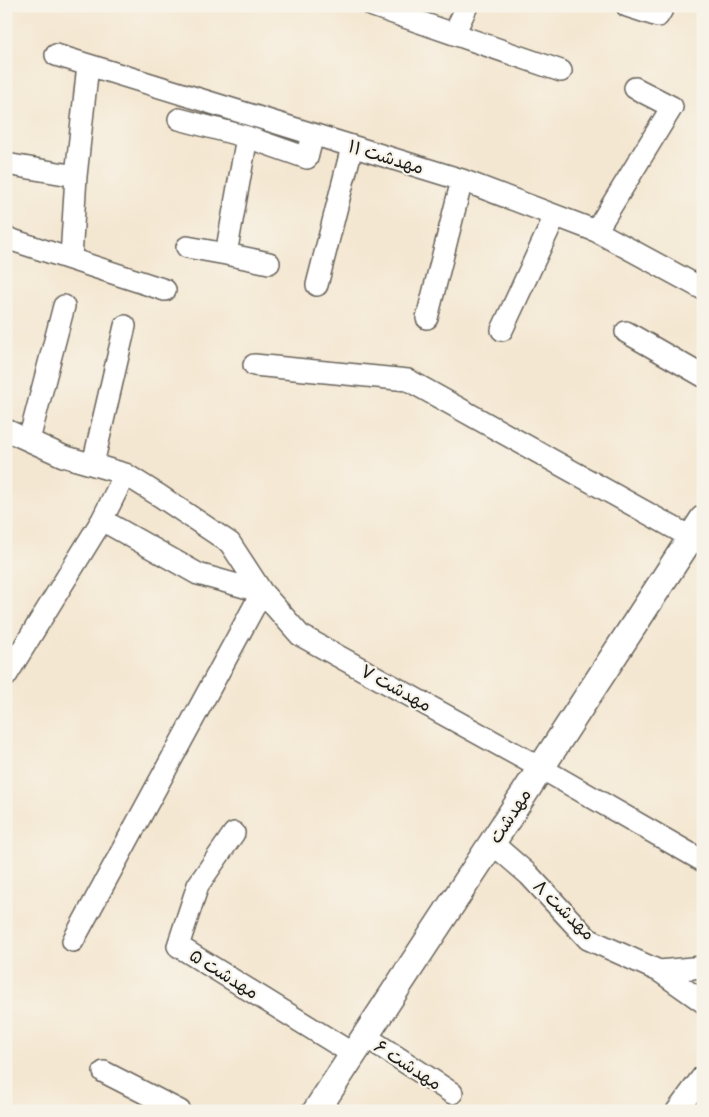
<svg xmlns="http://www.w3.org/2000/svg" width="709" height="1117" viewBox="0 0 709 1117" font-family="Dekko,'Playpen Sans Arabic',sans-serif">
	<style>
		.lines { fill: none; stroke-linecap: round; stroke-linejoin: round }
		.minor-casing { stroke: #68635b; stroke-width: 24 }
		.tertiary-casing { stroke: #68635b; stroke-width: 29 }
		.minor { stroke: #fff; stroke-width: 21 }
		.tertiary { stroke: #fff; stroke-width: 26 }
		.labels { text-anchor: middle; stroke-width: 4.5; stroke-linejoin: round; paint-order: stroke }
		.street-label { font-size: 18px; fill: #1c1c1c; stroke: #f7f3e8 }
	</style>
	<rect width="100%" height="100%" fill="#f7f3e8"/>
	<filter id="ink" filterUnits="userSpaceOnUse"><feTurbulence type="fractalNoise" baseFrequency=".02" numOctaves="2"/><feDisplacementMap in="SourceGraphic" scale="10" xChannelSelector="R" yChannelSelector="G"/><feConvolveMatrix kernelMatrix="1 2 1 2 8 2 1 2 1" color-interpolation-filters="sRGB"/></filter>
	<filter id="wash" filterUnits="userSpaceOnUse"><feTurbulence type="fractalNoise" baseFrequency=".0096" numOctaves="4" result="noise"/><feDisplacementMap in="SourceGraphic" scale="20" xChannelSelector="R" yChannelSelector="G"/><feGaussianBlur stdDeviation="1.12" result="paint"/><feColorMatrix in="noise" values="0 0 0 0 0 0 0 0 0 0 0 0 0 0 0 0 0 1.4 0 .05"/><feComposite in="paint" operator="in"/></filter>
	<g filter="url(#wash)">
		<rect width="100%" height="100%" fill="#f4e7d1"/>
	</g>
	<g filter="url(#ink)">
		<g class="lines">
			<defs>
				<path id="minor" d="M373,6l188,65
					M627,6l31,10 6,-10
					M454,34l13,-28
					M56,55l406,125 134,51 107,58
					M179,119l68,18 60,21 6,-23
					M247,137l-21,117 43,9
					M6,164l70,12
					M596,231l76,-124 -37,-19
					M6,238l159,52
					M187,247l39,7
					M71,258l5,-82 12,-111
					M317,285l35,-138
					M427,318l35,-138
					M502,330l53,-114
					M626,332l77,44
					M254,365l154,15 295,164
					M6,430l57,26 62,18 35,22 70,47 32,49 38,43 241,133 162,93
					M29,440l35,-134
					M93,464l32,-138
					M102,520l96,54 64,18
					M6,676l96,-156 23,-46
					M234,833l-36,52 -20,61 175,108
					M492,843l37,32 59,64 71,32 44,-4
					M73,941l189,-349
					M659,971l44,31
					M365,1036l87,57
					M104,1072l76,39
					M677,1111l26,-35"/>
				<path id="tertiary" d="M316,1111l176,-268 211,-324"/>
			</defs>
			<!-- minor casing -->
			<use href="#minor" class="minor-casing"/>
			<!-- tertiary casing -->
			<use href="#tertiary" class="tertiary-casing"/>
			<!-- minor -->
			<use href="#minor" class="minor"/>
			<!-- tertiary -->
			<use href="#tertiary" class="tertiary"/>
		</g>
	</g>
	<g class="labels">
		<!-- street labels -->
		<g class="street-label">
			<text transform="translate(386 157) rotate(17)" y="6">مهدشت ۱۱</text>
			<text transform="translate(396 688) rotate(29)" y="6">مهدشت ۷</text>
			<text transform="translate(510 816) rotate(-57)" y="6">مهدشت</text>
			<text transform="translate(564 910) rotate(44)" y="6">مهدشت ۸</text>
			<text transform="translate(224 974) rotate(32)" y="6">مهدشت ۵</text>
			<text transform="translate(408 1065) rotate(33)" y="6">مهدشت ۶</text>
		</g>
	</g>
	<!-- margin -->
	<rect width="709" height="1117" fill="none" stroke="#f7f3e8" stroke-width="25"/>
</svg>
